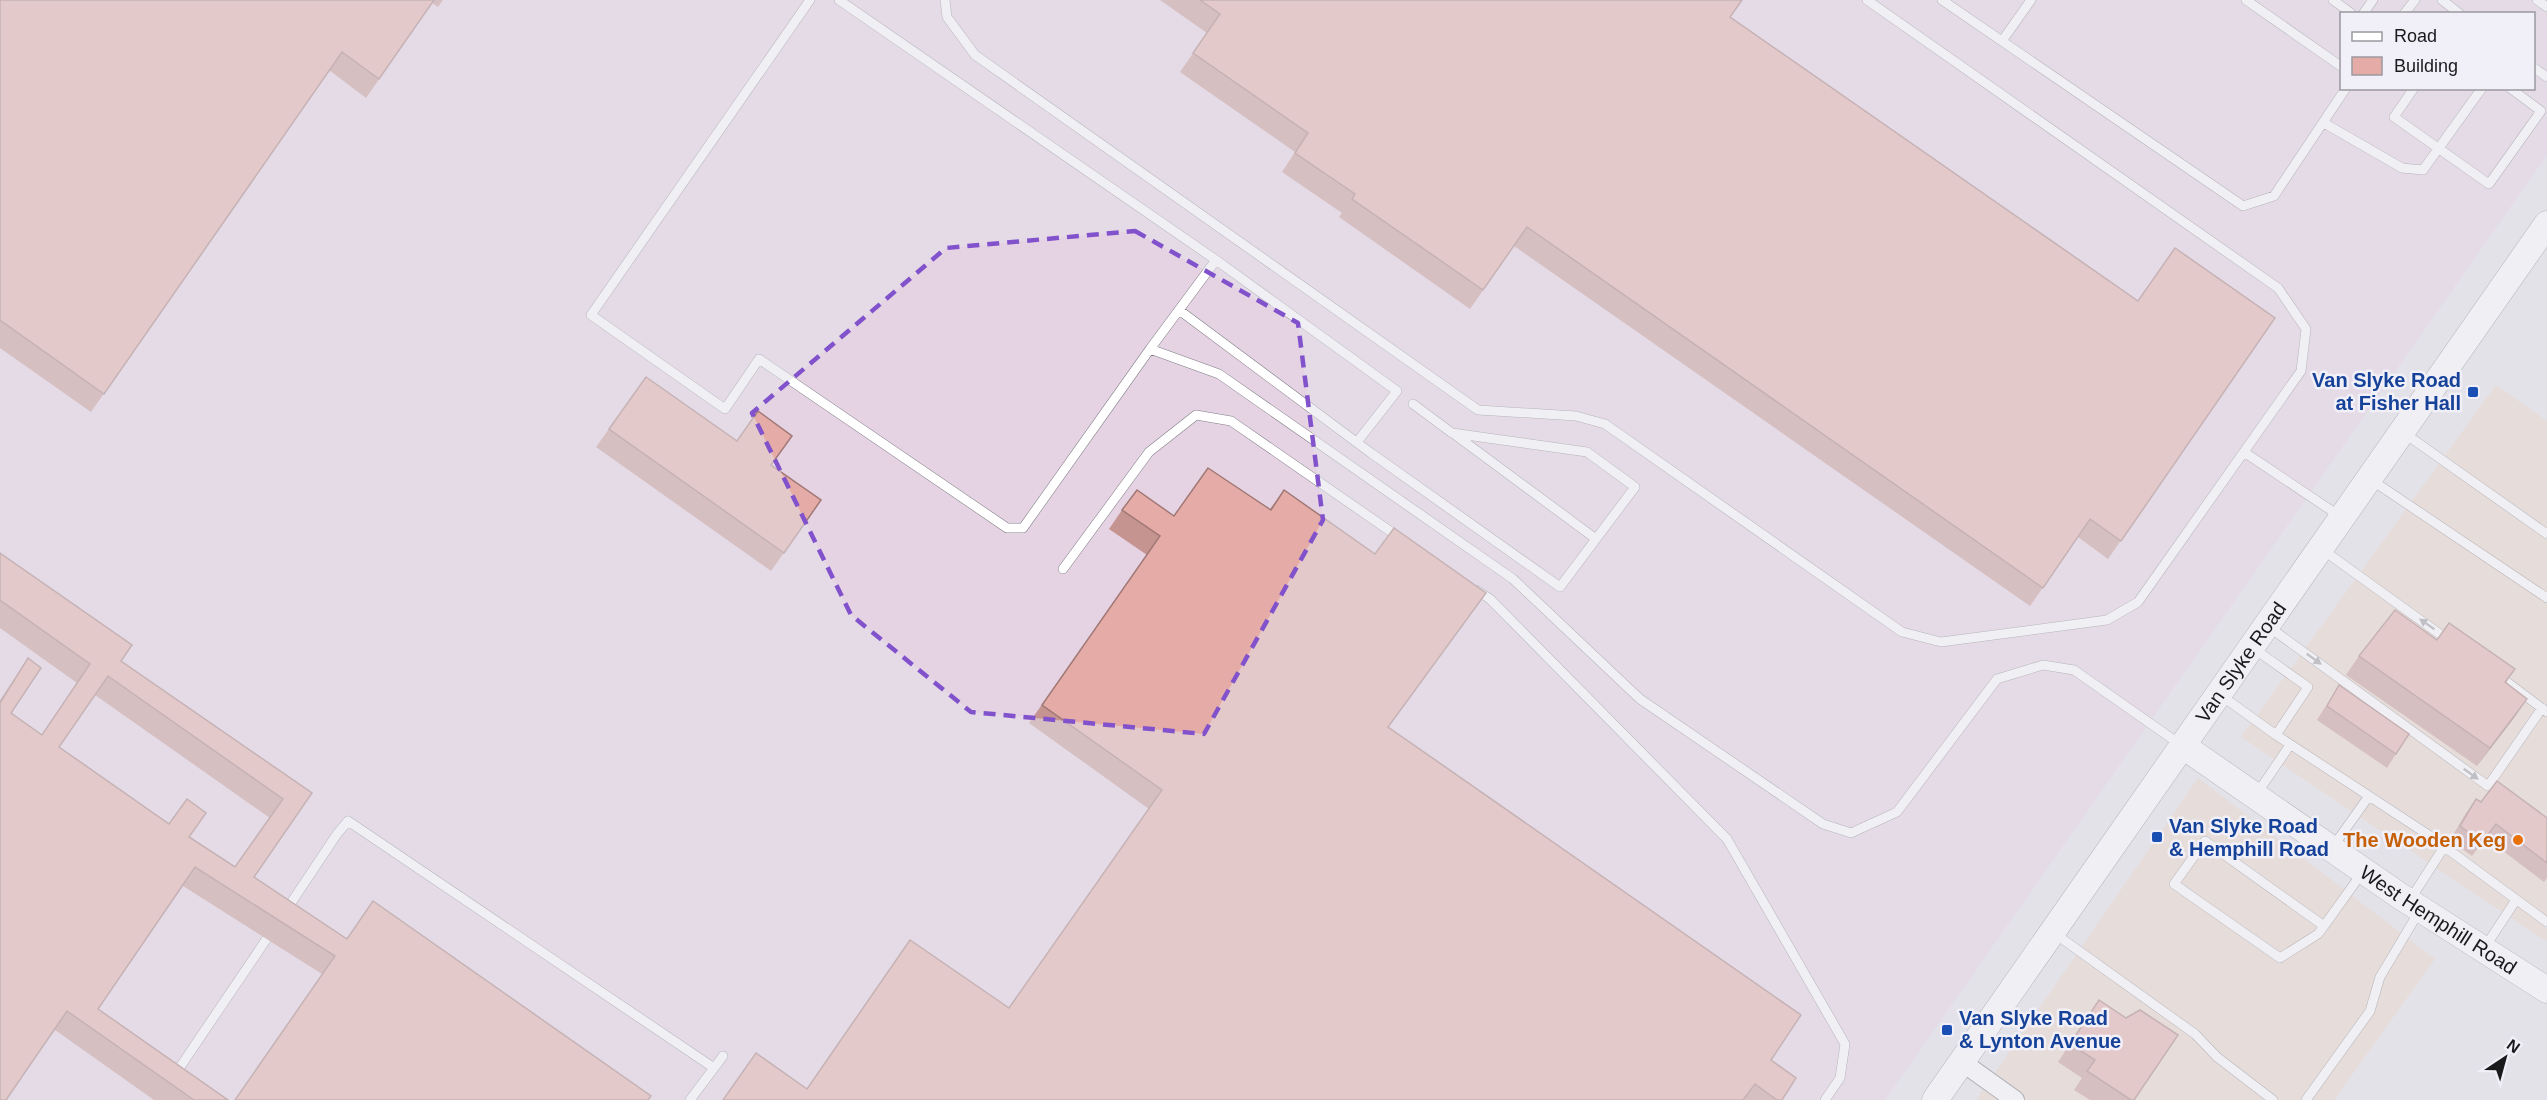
<svg xmlns="http://www.w3.org/2000/svg" width="2547" height="1100" viewBox="0 0 2547 1100" font-family="Helvetica,sans-serif">
	<style>
		.commercial { fill: #e8d6c5 }
		.industrial { fill: #e5d3e4; fill-rule: evenodd }
		.lines { fill: none; stroke-linecap: round; stroke-linejoin: round }
		.lane-casing { stroke: #7f7d84; stroke-width: 10 }
		.street-casing { stroke: #7f7d84; stroke-width: 20 }
		.secondary-casing { stroke: #7f7d84; stroke-width: 27 }
		.lane { stroke: #fff; stroke-width: 9 }
		.street { stroke: #fff; stroke-width: 18 }
		.secondary { stroke: #fff; stroke-width: 26 }
		.wall { fill: #c59490; fill-rule: evenodd }
		.shaded-wall { fill: #a07875 }
		.building { fill: #e5aca7; stroke: #a07875; stroke-width: 1.5; fill-rule: evenodd }
		.oneway { fill: #989899 }
		.marked { fill: none; stroke: #8152cb; stroke-width: 4.5; stroke-dasharray: 12 8; stroke-linejoin: round }
		.transit-dot { fill: #1a4fb4; stroke: #f1eff7; stroke-width: 2 }
		.food-dot { fill: #e8710a; stroke: #f1eff7; stroke-width: 2 }
		.labels { text-anchor: middle; stroke-width: 5; stroke-linejoin: round; paint-order: stroke }
		.transit-label { font-size: 20px; font-weight: bold; fill: #164399; stroke: #f1eff7; text-anchor: start }
		.street-label { font-size: 20px; fill: #1a191c; stroke: #f1eff7 }
		.food-label { font-size: 20px; font-weight: bold; fill: #c56008; stroke: #f1eff7; text-anchor: end }
	</style>
	<rect width="100%" height="100%" fill="#e4e2e9"/>
	<!-- commercial -->
	<path class="commercial" d="M2496,385l51,36v521l-306,-205z
		M2198,778l237,181 -101,141h-358z"/>
	<!-- industrial -->
	<path class="industrial" d="M0,0h2547v155l-662,945h-1885zM2342,14h192v74h-192z"/>
	<g class="lines">
		<defs>
			<path id="lane" d="M810,0l-219,315 134,94 34,-50 248,169h16l127,-179 69,25 294,205 127,120 183,125 28,9 46,-21 100,-133 46,-14 31,5 107,75
				M839,0l377,260 -66,89
				M945,0l2,17 28,38 503,355 98,6 29,8 297,208 39,10 166,-22 31,-18 163,-231 5,-42 -28,-41 -411,-288
				M1942,0l301,206 31,-10 72,-108
				M2246,0l96,67
				M2333,0l19,14
				M2442,0l18,14
				M2537,0l10,7
				M2363,14l10,-14
				M2404,14l11,-14
				M2002,41l29,-41
				M2534,68l13,9
				M2414,88l-20,29 95,67 52,-73 -31,-23
				M2324,123l78,45 21,2 59,-82
				M1216,260l181,131 -40,51
				M1179,310l192,143 189,134 75,-100 -48,-35 -135,-19 -39,-29
				M2404,433l143,101
				M1454,434l142,105
				M2244,452l97,65
				M2370,479l177,119
				M2323,550l125,90
				M1063,569l86,-117 47,-37 35,6 169,117
				M1476,590l14,9 237,240 118,205 -5,34 -15,22
				M2269,627l219,159 54,-78
				M2253,648l55,39 -32,48
				M2499,676l48,36
				M2219,694l57,41 151,99 120,88
				M2256,795l34,-50
				M2332,848l37,-52
				M2410,900l34,-53
				M285,912l52,-78 11,-13 366,247
				M2324,926l-119,-85 -31,43 106,74 38,-24 6,-8 38,-53
				M2054,933l141,101 22,23 56,43
				M2485,947l31,-47
				M174,1076l98,-145
				M690,1100l33,-44
				M2306,1100l64,-89 10,-34 40,-67"/>
			<path id="street" d="M1962,1062l53,38"/>
			<g id="secondary">
				<path id="s1" d="M2183,746l217,150 147,94"/>
				<path id="s2" d="M1935,1100l612,-876"/>
			</g>
		</defs>
		<!-- lane casing -->
		<use href="#lane" class="lane-casing"/>
		<!-- street casing -->
		<use href="#street" class="street-casing"/>
		<!-- secondary casing -->
		<use href="#secondary" class="secondary-casing"/>
		<!-- lane -->
		<use href="#lane" class="lane"/>
		<!-- street -->
		<use href="#street" class="street"/>
		<!-- secondary -->
		<use href="#secondary" class="secondary"/>
	</g>
	<!-- wall -->
	<path class="wall" d="M0,0h443l-5,7 -6,-4 -66,95 -37,-28 -238,342 -91,-64z
		M1160,0h582l-12,17 408,284 137,17 -167,241 -30,-22 -48,69 -516,-360 -44,63 -131,-92 3,-4 -60,-41 13,-20 -115,-80 27,-39z
		M646,377l175,123 -50,71 -175,-124z
		M1284,490l105,237 382,333 11,40h-1059l84,-11 202,-81 140,-199 -120,-86 118,-168 -38,-26 13,-19 52,6 96,-7z
		M0,553l121,108 191,132 -58,84 93,62 -25,35 -139,-88 -85,123 96,91h-40l-99,-70 -55,70v-400l28,-42 -17,55 31,22 35,-52 -77,-55zM95,695l175,123 -35,49 -46,-30 -130,-90z
		M2437,639l78,30 -9,14 8,35 -37,48 -131,-91 13,-19z
		M2339,685l57,69 -9,14 -70,-48z
		M2476,799l5,3 66,16v60l-3,4 -58,-44 -14,18 -22,-16 16,-27z
		M2099,1000l35,100h-44l-16,-10 8,-12 -24,-16z"/>
	<!-- shaded-wall -->
	<path class="shaded-wall" d="M2527,699l-13,19 -37,48 13,-18z"/>
	<!-- building -->
	<path class="building" d="M0,0h434l-55,79 -37,-27 -238,342 -104,-74z
		M1200,0h542l-12,17 408,284 37,-53 100,70 -154,223 -31,-22 -47,69 -516,-361 -44,63 -131,-91 3,-5 -60,-41 13,-20 -115,-80 27,-39z
		M646,377l91,64 21,-30 34,25 -21,29 50,35 -37,53 -175,-124z
		M1208,468l63,42 13,-20 91,64 19,-26 92,65 -98,134 413,288 -30,45 25,18 -14,22h-5l-22,-16 -12,16h-1020l33,-47 51,36 103,-149 99,68 153,-218 -120,-85 118,-169 -38,-26 15,-20 37,26z
		M0,553l132,92 -11,16 191,132 -58,84 93,62 26,-38 278,195 -3,4h-413l100,-144 -140,-89 -97,142 130,91h-34l-127,-89 -61,89h-6v-397l28,-45 13,10 -30,45 31,22 48,-71 -90,-64zM108,676l175,123 -48,68 -46,-30 17,-24 -19,-14 -18,25 -110,-77z
		M2395,610l42,30 12,-17 66,46 -10,13 22,17 -37,49 -131,-92z
		M2339,685l70,49 -13,20 -69,-48z
		M2497,781l50,37v45l-51,-39 -14,18 -22,-16 16,-27 5,3z
		M2099,1000l27,18 14,-8 38,25 -44,65h-3l-44,-29 8,-11 -25,-16z"/>
	<!-- one-way arrows -->
	<defs><path id="oneway-solid" d="M-6-.8H1V-3.2L6.5 0L1 3.2V.8H-6Z" transform="scale(1.5)"/></defs>
	<g class="oneway">
		<use href="#oneway-solid" transform="translate(2427 624) rotate(-145)"/>
		<use href="#oneway-solid" transform="translate(2314 659) rotate(36)"/>
		<use href="#oneway-solid" transform="translate(2471 774) rotate(36)"/>
	</g>
	<!-- marked area -->
	<path d="M0 0H2547V1100H0ZM1135,231l163,92 25,197 -119,214 -233,-22 -120,-97 -99,-202 194,-165z" fill="#e4e2e9" fill-opacity=".55" fill-rule="evenodd"/>
	<path class="marked" d="M1135,231l163,92 25,197 -119,214 -233,-22 -120,-97 -99,-202 194,-165z"/>
	<!-- markers -->
	<g class="transit-dot">
		<rect x="2467" y="386" width="12" height="12" rx="3"/>
		<rect x="2151" y="831" width="12" height="12" rx="3"/>
		<rect x="1941" y="1024" width="12" height="12" rx="3"/>
	</g>
	<circle class="food-dot" cx="2518" cy="840" r="6"/>
	<g class="labels">
		<!-- transit labels -->
		<g class="transit-label">
			<text x="2461" y="387" text-anchor="end">Van Slyke Road<tspan x="2461" dy="23">at Fisher Hall</tspan></text>
			<text x="2169" y="833">Van Slyke Road<tspan x="2169" dy="23">&amp; Hemphill Road</tspan></text>
			<text x="1959" y="1025">Van Slyke Road<tspan x="1959" dy="23">&amp; Lynton Avenue</tspan></text>
		</g>
		<!-- street labels -->
		<g class="street-label">
			<text dy="7" stroke="none"><textPath href="#s2" startOffset="534">Van Slyke Road</textPath></text>
			<text dy="7" stroke="none"><textPath href="#s1" startOffset="309">West Hemphill Road</textPath></text>
		</g>
		<!-- food labels -->
		<g class="food-label">
			<text x="2506" y="847">The Wooden Keg</text>
		</g>
	</g>
	<!-- legend -->
	<rect x="2340" y="12" width="195" height="78" fill="#f1eff7" stroke="#9b999f" stroke-width="1.5"/>
	<rect x="2352" y="32" width="30" height="9" fill="#ffffff" stroke="#9b999f" stroke-width="1.5"/>
	<text x="2394" y="42" font-size="18" fill="#1a191c">Road</text>
	<rect x="2352" y="57" width="30" height="18" fill="#e5aca7" stroke="#9b999f" stroke-width="1.5"/>
	<text x="2394" y="72" font-size="18" fill="#1a191c">Building</text>
	<!-- north arrow -->
	<g transform="translate(2505 1058) rotate(36)" stroke="#f1eff7" stroke-width="4.5" paint-order="stroke">
	<path d="M0-4.5L10 22L0 15L-10 22Z" fill="#1a191c"/>
	<text y="-9" font-size="16" font-weight="bold" text-anchor="middle" fill="#1a191c">N</text>
	</g>
</svg>
